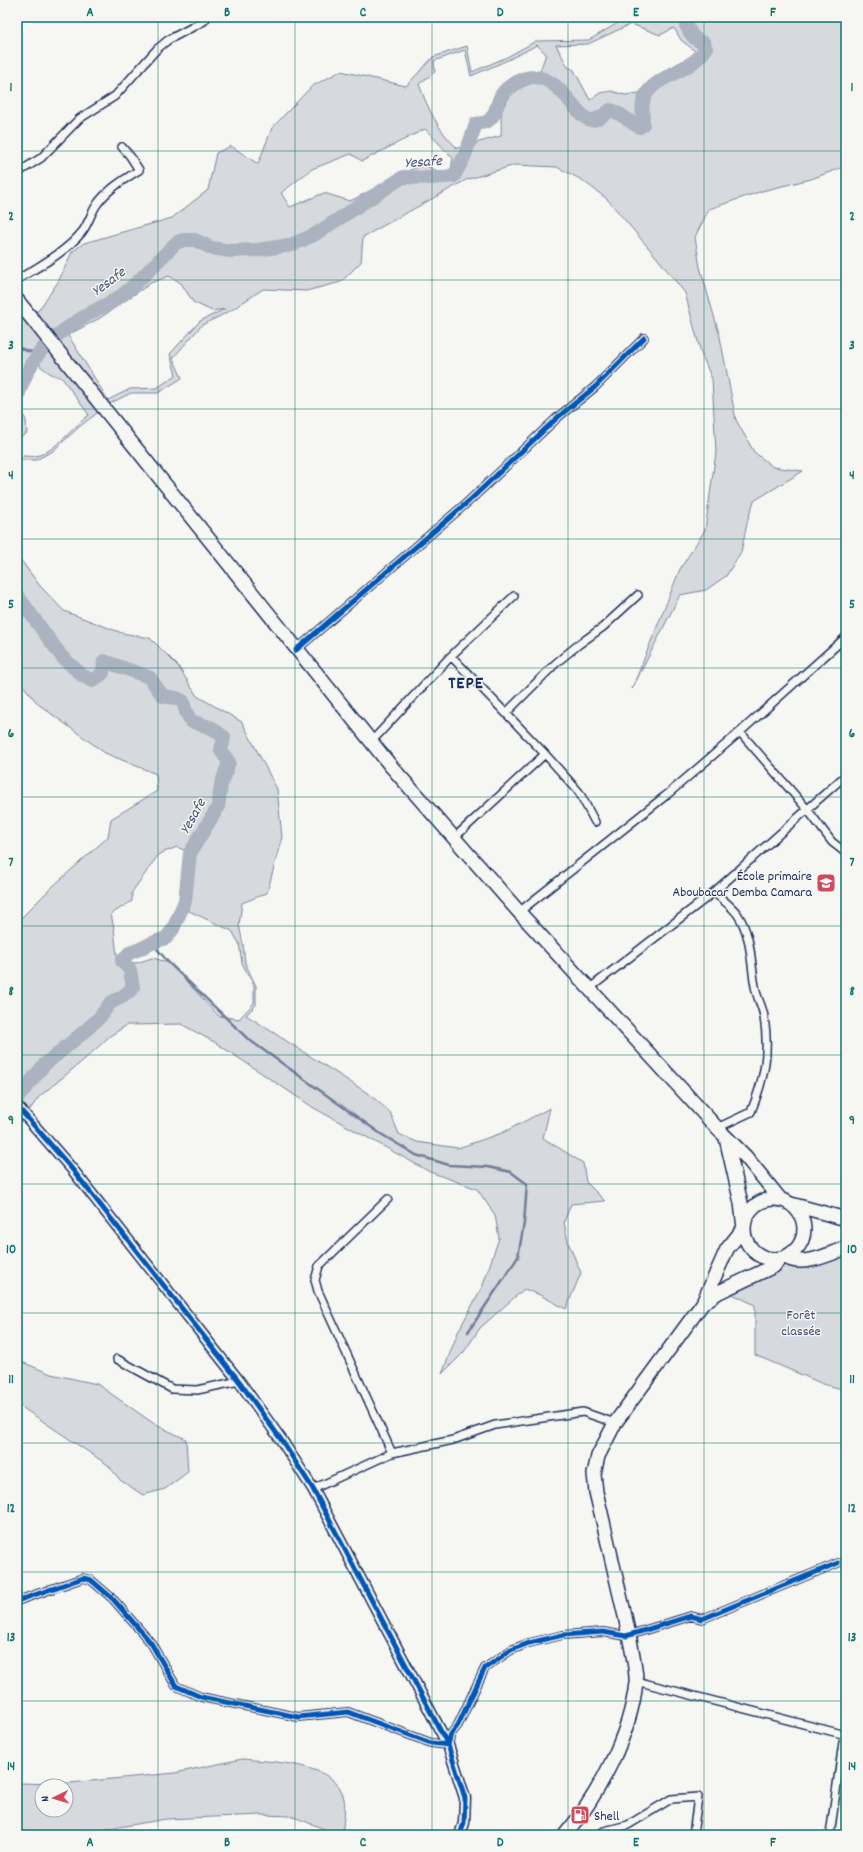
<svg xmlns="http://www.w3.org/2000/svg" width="863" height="1852" viewBox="0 0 863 1852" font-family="Dekko,sans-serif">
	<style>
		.green { fill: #d6d9dd; stroke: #78849e; fill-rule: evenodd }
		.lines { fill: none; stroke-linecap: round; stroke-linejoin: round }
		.stream { stroke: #717e99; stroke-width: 2.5 }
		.river { stroke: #abb2c0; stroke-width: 14 }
		.street-casing { stroke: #1b2f5e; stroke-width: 10 }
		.secondary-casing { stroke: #1b2f5e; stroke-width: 13 }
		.highway-casing { stroke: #1b2f5e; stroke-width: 16 }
		.street { stroke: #f6f6f2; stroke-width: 7 }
		.secondary { stroke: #f6f6f2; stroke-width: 10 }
		.highway { stroke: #f6f6f2; stroke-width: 13 }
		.cycleway-casing { stroke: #f6f6f2; stroke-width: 8 }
		.cycleway { stroke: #0057b8; stroke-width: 5 }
		.grid { fill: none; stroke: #0f766e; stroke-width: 1; stroke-opacity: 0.55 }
		.labels { text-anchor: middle; stroke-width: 3; stroke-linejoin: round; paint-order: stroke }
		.poi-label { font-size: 14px; fill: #1b2f5e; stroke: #f6f6f2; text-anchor: end }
		.park-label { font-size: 14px; fill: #405177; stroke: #f6f6f2 }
		.water-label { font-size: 15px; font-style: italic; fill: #46567b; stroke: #f6f6f2 }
		.district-label { font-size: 18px; font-weight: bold; letter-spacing: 1px; fill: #1b2f5e; stroke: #f6f6f2 }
		.neatline { fill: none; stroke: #0f766e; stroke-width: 1.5 }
		.grid-label { font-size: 13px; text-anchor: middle; font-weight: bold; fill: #0f766e }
	</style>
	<rect width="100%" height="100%" fill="#f6f6f2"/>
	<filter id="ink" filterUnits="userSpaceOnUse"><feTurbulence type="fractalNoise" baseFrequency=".025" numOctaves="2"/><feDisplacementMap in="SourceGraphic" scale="8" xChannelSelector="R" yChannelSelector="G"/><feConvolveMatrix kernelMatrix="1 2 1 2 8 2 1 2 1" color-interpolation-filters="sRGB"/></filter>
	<g filter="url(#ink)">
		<!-- green -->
		<path class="green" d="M628,17h218v149l-35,13 -49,12 -53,18 -14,28 5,30 20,70 16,83 18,32 19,15 30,4 -49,30 -6,18 -7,33 -15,24 -20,14 -26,5 -48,94 48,-120 25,-39 11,-78 -4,-73 -11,-26 -16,-60 -27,-34 -51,-60 -25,-19 -25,-13 -42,-2 -49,15 -103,57 -2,25 -20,20 -35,9 -43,-2 -33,22 -28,14 -29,33 9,20 -24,15h-27l-22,11 -30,23 -26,24 -17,9h-19v-5c6,1 14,2 19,1 19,-4 38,-30 53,-41l-27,-37 -11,-4 -11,-8 -1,-13c-12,13 -17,29 -22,46v-88h21l20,-29 14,-30 12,-9 88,-25 36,-28 8,-37 15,-7 27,18 14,-36 40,-42 29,-15 65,15 27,-29 34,-11 5,26 35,-15 29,-16 53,-1zM631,24l29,11 14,-7 7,12 14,11 -2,4 -34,19 -20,19 -14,2 -14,-4 -11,2 -10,7 -16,-30 -6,-3 -12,-22 32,-1zM537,45l9,9 -10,28c-16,4 -29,13 -34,29 -2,7 0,18 -1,25l-44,12c-19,-18 -29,-39 -38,-64l16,-12 -1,-11 31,-11 6,26 37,-16zM425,129l28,29 -2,11 -9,4 -18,-8c-27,8 -49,24 -74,36l-26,-8 -34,14 -9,-14 31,-24 39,-15 11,7zM169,276l12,7 12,19 19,9 13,-2 -25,12 -30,33 6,21 -19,13 -27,1 -22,11 -40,-65 32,-17 51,-35z
			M17,408h4l5,13 1,12 -10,6z
			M17,555l23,31 24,25 58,22 28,5 28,28 19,30 45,26 35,67 5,48 -15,56 -25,10 -3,22 4,19 2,19 11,23v19l-10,10 123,79 21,18 9,22 18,8 41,6 44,-15 48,-25 -7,30 40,25 3,19 19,19 -34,3 -7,18 4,20 13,31 -15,36 -26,-14 -16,-6 -44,39 -16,24 -22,22 16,-42 25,-47 16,-47 -4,-23 -18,-26 -47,-17 -116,-64 -98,-65 -35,-19 -54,1 -17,11 -25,23 -46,38 -22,30v-190l3,-18 31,-31 57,-51 3,-18 46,-28 -1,-17 -51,-21 -67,-49 -21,-26zM177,847l13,6 -5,48 4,10 43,20 7,12 3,20 12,23v17l-15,16 -20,-3 -51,-54 -16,-4 -16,5 -14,-2 -5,-5 -3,-27 -3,-15 21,-13v-9l27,-38z
			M846,1239v151l-23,-6 -68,-29v-50l-33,-16z
			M17,1360l34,14 46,10 59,41 30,14 2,33 -23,17 -22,6 -23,-15 -12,-15 -91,-61z
			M242,1759c29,3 96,3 102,40 2,9 -1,21 -1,31l-8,3 -44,-17 -30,-1 -95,4 -70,12 -79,1v-49l42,1 116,-11zM42,1786h24v24h-24z"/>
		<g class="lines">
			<!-- stream -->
			<path class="stream" d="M17,347l10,4 12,2
				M152,943l16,19 80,77 133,95 35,21 33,10 39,2 23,5 16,12 -3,39 -6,34 -50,75"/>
			<!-- river -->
			<path class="river" d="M17,399c14,-47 34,-63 75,-87 10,-5 20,-10 29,-16 20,-15 37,-36 55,-53l7,-3h12l16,8 19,3 27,-1 34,-5 23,-10 89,-58 30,1 21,-2 11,-21 11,-31c3,-1 9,-1 12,-3 9,-6 8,-18 14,-27 5,-8 21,-17 31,-17 28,-1 45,44 59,43 6,0 13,-6 18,-10 15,4 18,13 30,17l3,-3c0,-8 -2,-18 1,-25 6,-17 25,-22 39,-30 9,-5 17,-12 23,-20l-2,-6c-10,-3 -13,-8 -18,-18l3,-8
				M17,595l45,62 20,18 10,6 11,-8 1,-12 45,16 14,19 13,2 7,3 3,11 5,9 21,7 12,9 -3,14 8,11 -8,23 -3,22 -28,46 -5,48 -12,28 -7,9 -14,5 -12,6 -11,4 -7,8 8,9 3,18 -11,9 -12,6 -10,14 -15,14 -41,34 -25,31"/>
			<defs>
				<path id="street" d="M17,173l24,-15 38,-39 36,-23 42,-47 11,-9 36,-19 3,-4
					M17,280c22,-14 48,-27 65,-48 6,-7 9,-20 16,-29 10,-14 27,-24 41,-33l-9,-14 -8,-9
					M296,650l173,-149 89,-84 37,-30 49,-49
					M451,656l94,98 -91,84
					M506,713l50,-50 22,-18 25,-18 35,-32
					M740,732l67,77 25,33 14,11
					M371,742l80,-86 63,-60
					M545,754l34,38 16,30
					M714,892c7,7 18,14 24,23 15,23 12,50 18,76 2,9 7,17 8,26 6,37 0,62 -13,95l-34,16
					M519,912l150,-119 71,-61 106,-95
					M590,988l124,-96 132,-117
					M388,1199l-69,67 -4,14 3,11 74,162
					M117,1359l55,30 25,1 42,-9
					M313,1489l79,-36 61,-13 42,-15 88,-13 32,11
					M17,1601l66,-23 8,2 22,19 38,44 25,43 25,11 97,20 50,-5 83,31 17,2 3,-11 7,-9 27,-57 26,-18 18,-7 34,-8 40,-3 23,4 65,-20 11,3 136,-56
					M636,1681l210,54
					M598,1835l6,-4 24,-6 43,-26 27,-2 -5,38
					M830,1835l14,-100"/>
				<path id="secondary" d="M17,1106l55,63 167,212 43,60 31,48 135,256 17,53 -1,25 -4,12"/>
				<path id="highway" d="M17,300l373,465 129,147 198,216 29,29 35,43
					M744 1229a30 30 0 1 1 60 0a30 30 0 1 1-60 0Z
					M791,1204l55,15
					M786,1257c15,11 44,-3 60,-9
					M703,1303l16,-11 55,-26 5,-7
					M565,1835c33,-39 66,-101 71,-153 1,-14 -8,-50 -11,-66 -10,-41 -19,-83 -29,-124l-2,-18 4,-18 17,-33 88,-120 24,-54 17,-21 -3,-25 -15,-65"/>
			</defs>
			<!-- street casing -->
			<use href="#street" class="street-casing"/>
			<!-- secondary casing -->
			<use href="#secondary" class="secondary-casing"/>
			<!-- highway casing -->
			<use href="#highway" class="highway-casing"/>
			<!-- street -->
			<use href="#street" class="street"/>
			<!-- secondary -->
			<use href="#secondary" class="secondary"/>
			<!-- highway -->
			<use href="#highway" class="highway"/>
			<defs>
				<path id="cycleway" d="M296,650l173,-149 89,-84 37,-30 49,-49
					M17,1106l55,63 167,212 43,60 31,48 135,256 17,53 -1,25 -4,12
					M17,1601l66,-23 8,2 22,19 38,44 25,43 25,11 97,20 50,-5 83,31 17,2 3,-11 7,-9 27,-57 26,-18 18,-7 34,-8 40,-3 23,4 65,-20 11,3 136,-56"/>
			</defs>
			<!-- cycleway casing -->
			<use href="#cycleway" class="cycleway-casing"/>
			<!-- cycleway -->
			<use href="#cycleway" class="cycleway"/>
		</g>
	</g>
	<!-- grid -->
	<path class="grid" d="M158,17v1818M295,17v1818M432,17v1818M568,17v1818M704,17v1818M17,151h829M17,280h829M17,409h829M17,539h829M17,668h829M17,797h829M17,926h829M17,1055h829M17,1184h829M17,1313h829M17,1443h829M17,1572h829M17,1701h829"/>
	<!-- icons -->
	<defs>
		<symbol id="school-square" viewBox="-11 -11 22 22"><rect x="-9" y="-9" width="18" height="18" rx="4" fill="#d1495b" stroke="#f6f6f2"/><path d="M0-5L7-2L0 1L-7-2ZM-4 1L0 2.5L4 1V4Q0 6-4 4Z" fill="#fff"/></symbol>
		<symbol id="fuel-square" viewBox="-11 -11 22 22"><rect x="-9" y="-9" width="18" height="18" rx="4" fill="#d1495b" stroke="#f6f6f2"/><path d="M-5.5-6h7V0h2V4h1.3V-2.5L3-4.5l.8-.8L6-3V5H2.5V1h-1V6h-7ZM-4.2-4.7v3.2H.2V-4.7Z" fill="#fff"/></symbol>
	</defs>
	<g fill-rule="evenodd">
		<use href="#school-square" x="815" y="872" width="22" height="22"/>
		<use href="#fuel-square" x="569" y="1804" width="22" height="22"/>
	</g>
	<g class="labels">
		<!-- poi labels -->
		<g class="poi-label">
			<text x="812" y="880">École primaire<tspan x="812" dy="16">Aboubacar Demba Camara</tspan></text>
			<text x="594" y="1820" text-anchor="start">Shell</text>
		</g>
		<!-- park labels -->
		<g class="park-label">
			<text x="801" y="1319">Forêt<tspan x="801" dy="16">classée</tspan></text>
		</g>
		<!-- water labels -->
		<g class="water-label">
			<text transform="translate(423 161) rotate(-4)" y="5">Yesafe</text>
			<text transform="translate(108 281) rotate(-37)" y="5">Yesafe</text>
			<text transform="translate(192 816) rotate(-61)" y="5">Yesafe</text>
		</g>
		<!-- district labels -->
		<g class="district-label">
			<text x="466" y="688">TEPE</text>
		</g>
	</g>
	<!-- margin -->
	<rect width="863" height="1852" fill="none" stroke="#f6f6f2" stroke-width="44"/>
	<!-- north arrow -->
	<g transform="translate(54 1798) rotate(265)"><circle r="19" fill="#f6f6f2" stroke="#9ea6b7"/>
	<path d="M0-3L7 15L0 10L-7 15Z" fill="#d1495b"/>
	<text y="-6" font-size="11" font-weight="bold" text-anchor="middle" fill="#1b2f5e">N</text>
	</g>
	<rect x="22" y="22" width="819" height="1808" class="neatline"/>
	<g class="grid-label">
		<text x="90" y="16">A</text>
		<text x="227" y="16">B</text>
		<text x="363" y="16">C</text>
		<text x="500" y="16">D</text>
		<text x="636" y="16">E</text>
		<text x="773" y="16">F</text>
		<text x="11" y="91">1</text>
		<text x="852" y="91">1</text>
		<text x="11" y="220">2</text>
		<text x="852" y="220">2</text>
		<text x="11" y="349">3</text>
		<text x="852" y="349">3</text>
		<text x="11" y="479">4</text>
		<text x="852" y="479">4</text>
		<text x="11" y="608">5</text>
		<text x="852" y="608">5</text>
		<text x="11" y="737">6</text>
		<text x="852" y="737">6</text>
		<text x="11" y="866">7</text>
		<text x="852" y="866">7</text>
		<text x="11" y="995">8</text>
		<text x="852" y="995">8</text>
		<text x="11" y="1124">9</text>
		<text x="852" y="1124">9</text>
		<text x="11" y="1253">10</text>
		<text x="852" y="1253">10</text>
		<text x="11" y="1383">11</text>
		<text x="852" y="1383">11</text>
		<text x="11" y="1512">12</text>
		<text x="852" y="1512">12</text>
		<text x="11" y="1641">13</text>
		<text x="852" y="1641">13</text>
		<text x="11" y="1770">14</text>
		<text x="852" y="1770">14</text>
		<text x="90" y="1846">A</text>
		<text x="227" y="1846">B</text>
		<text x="363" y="1846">C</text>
		<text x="500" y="1846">D</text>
		<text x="636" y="1846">E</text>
		<text x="773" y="1846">F</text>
	</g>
</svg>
